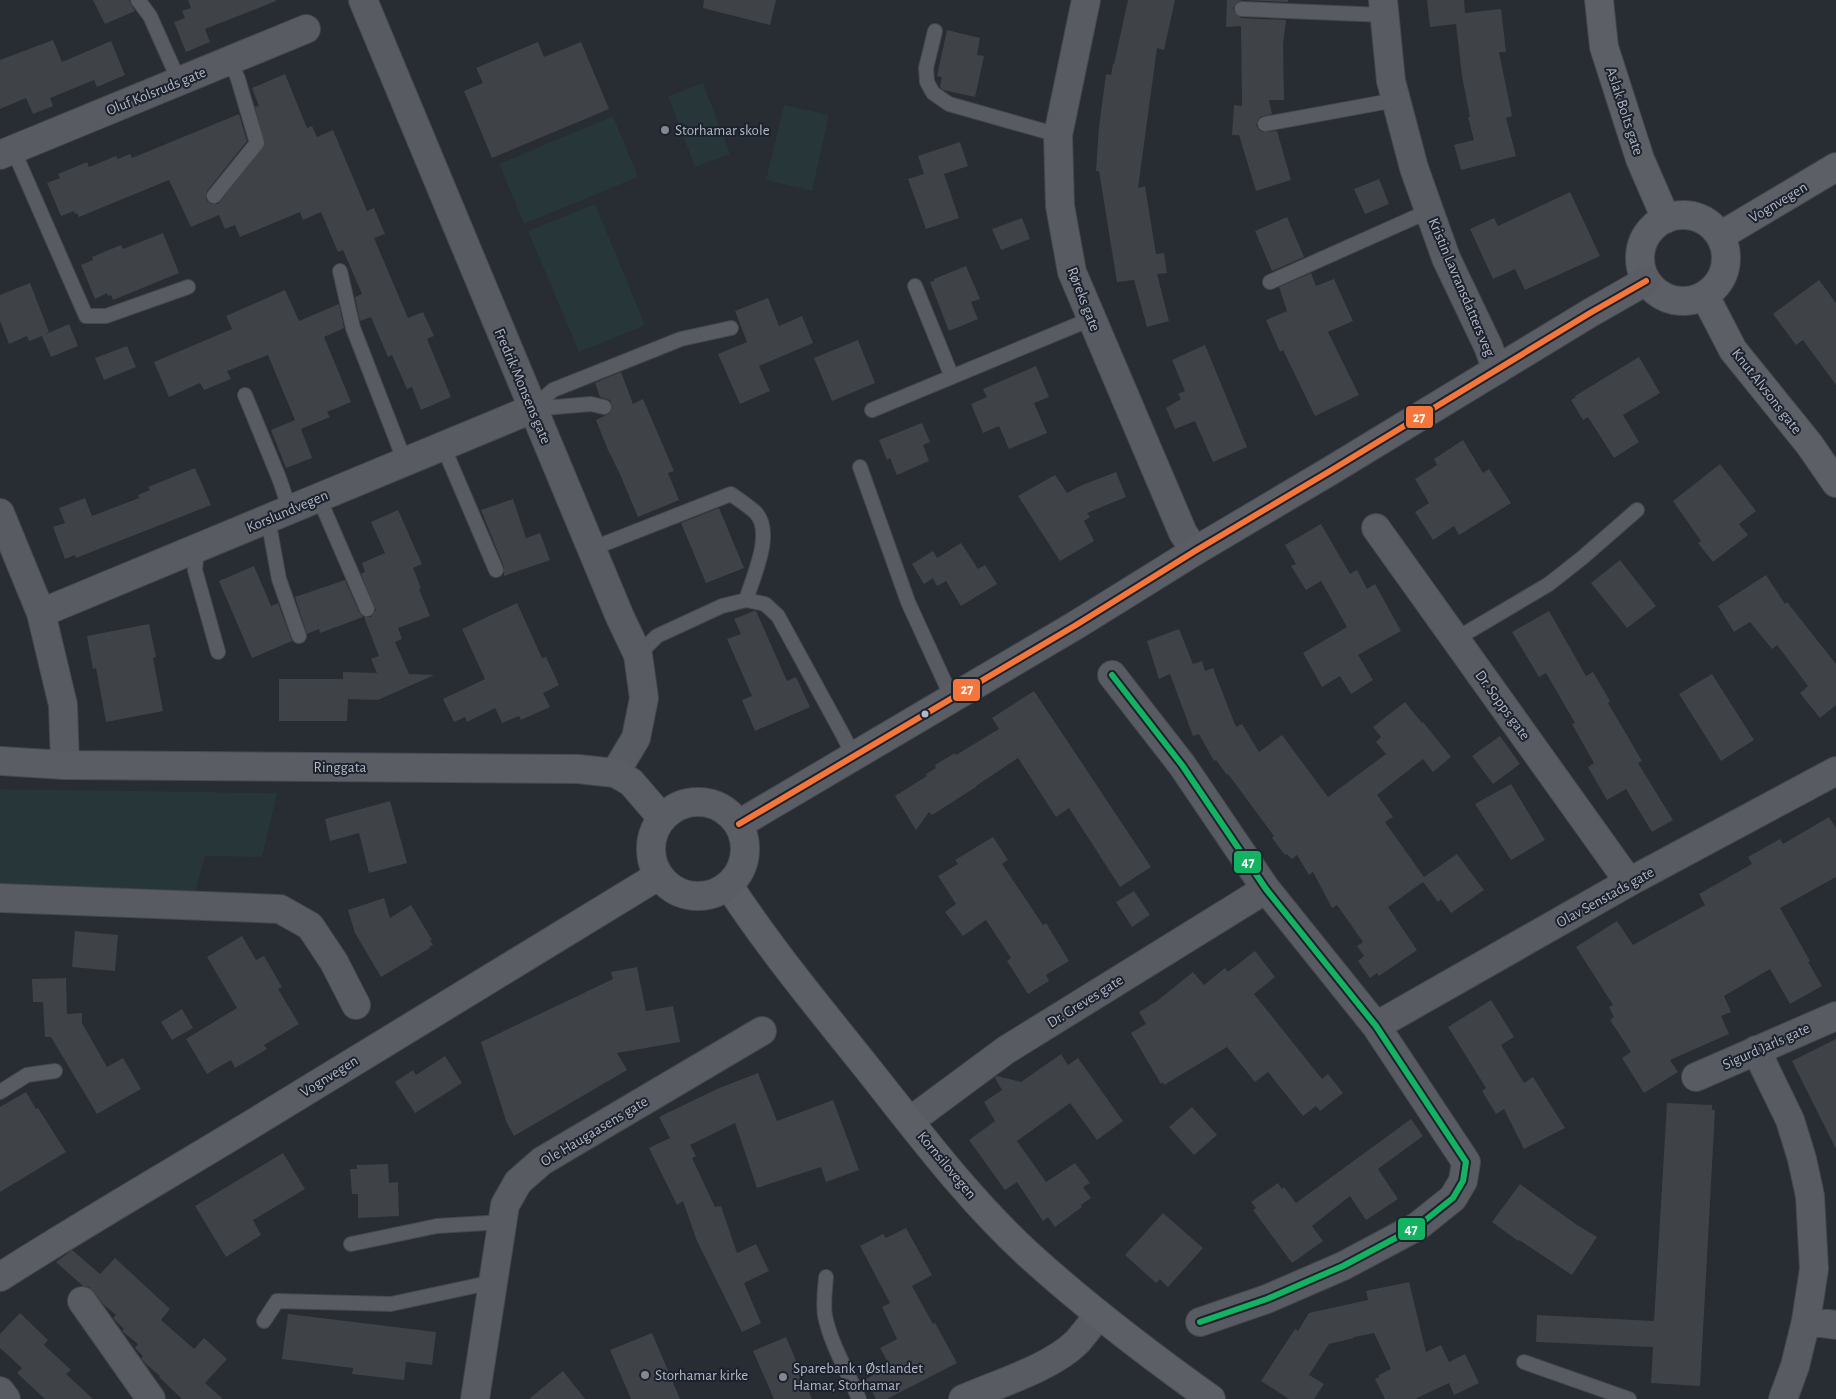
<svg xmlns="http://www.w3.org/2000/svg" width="1836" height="1399" viewBox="0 0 1836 1399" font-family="'Alegreya Sans',sans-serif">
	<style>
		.green { fill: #263639 }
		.building { fill: #3f4348 }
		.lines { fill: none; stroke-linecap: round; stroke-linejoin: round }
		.service-casing { stroke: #44474c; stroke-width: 16 }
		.minor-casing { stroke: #44474c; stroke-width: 30 }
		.tertiary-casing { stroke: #44474c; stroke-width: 30 }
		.secondary-casing { stroke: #44474c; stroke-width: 30 }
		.primary-casing { stroke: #464950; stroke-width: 30 }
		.service { stroke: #585b62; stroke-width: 14 }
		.minor { stroke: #585b62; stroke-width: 28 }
		.tertiary { stroke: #585b62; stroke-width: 28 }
		.secondary { stroke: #5c5f66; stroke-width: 28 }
		.primary { stroke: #5a5d64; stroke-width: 28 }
		.bus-1-casing { stroke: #1c222d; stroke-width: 10 }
		.bus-2-casing { stroke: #1c222d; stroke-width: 10 }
		.bus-1 { stroke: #f5763a; stroke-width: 6 }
		.bus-2 { stroke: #13b361; stroke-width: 6 }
		.poi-dot { fill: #828792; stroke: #1c222d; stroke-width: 2 }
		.bus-dot { fill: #b2b8c5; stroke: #1c222d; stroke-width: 2 }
		.labels { text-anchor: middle; stroke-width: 4; stroke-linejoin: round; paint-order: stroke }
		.street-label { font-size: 15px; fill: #b2b8c5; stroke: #1c222d }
		.poi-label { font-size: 15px; fill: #b2b8c5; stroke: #1c222d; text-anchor: start }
		.line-badge { stroke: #1c222d; stroke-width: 2 }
		.badge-label { font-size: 14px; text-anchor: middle; font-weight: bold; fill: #fff }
	</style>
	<rect width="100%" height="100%" fill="#282c33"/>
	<!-- green -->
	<path class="green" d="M703,83l27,71 -35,13 -27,-71z
		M784,105l45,10 -17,76 -46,-11z
		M613,116l25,61 -114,47 -25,-60z
		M595,204l50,121 -66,27 -51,-121z
		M0,789l277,4 -15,64 -57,-1 -10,37 -195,-2z"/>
	<!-- building -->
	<path class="building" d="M93,0h36l6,11 -30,13z
		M188,0h87l1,1 -71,28 5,13 -24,10 -12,-30 11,-4 -3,-7 9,-3z
		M704,0h72l-6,25 -67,-17z
		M1128,0h47l-11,50 -7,-2 -19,140 7,-2 11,68 8,-1 3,20 -10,1 12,47 -22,6 -13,-47 -17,2 -18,-111h-3l3,-44 7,-53 5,1 2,-11h1z
		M1227,0h61v2l-46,-2 -4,2 -5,6 2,5 6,5 45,2 -3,24 1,56h-15l3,14 -12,3 -4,8 3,5 4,2 14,-1 14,49 -35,11 -17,-56h-7l2,-30 8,1 -1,-80 -15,1z
		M1427,0h37l1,13 36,-4 5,43h-7l13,64 -6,2 10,38 -55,14 -7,-25 20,-5 -6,-23h2l-8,-41 -6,-52 -26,3z
		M947,30l33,8 -3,17 7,1 -9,41 -32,-7 -3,-3 2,-10 -5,-1z
		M53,40l9,22 49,-21 14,34 -28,12 -3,-7 -44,18 3,8 -20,8 -7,-16 -26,11v-49z
		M538,42l6,15 37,-15 28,67 -117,49 -28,-67 19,-8 -7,-15z
		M285,74l22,54 5,-2 5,11 16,-7 34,81 7,-3 11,26 -11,4 34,80 15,-6 11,24 -7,3 24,58 -30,13 -9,-23 -5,2 -15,-34 -4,2 -17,-40 -11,4 -5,-24 7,-3 -19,-44 -5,2 -17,-40 -18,8 -3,-8 -60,25 -5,-12 -10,4 -6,-14 -28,12 -22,-47 -90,37 -2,-4 -2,1 -1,-3 -13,5 -14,-33 13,-5 -2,-4 29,-12 2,5 27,-11 2,3 12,-5 2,4 107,-44 8,27 -40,50 -1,8 2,3 4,2h6l47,-59 -10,-38 4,-1 -7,-18z
		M960,142l8,24 -24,8 15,44 -33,11 -18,-50 16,-5 -6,-18z
		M1379,179l10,25 -24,10 -11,-25z
		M1570,192l30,64 -75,34 -10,-21 -22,10 -23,-50 24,-11 4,8z
		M1287,217l17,40 -32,14 -17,-40z
		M1022,218l8,21 -29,11 -9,-21z
		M163,233l16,40 -66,27 -2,-5 -3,1 -1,-3 -12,6 -14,-34 12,-5 -1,-3 29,-12 2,4z
		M966,266l14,33 -9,3 7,17 -29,12 -19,-49 4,-1v-2z
		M1311,273l5,13 18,-7 19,42 -25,11 31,63 -44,21 -32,-66 -3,2 -14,-32 21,-9 -8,-24z
		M1819,280l17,23v82l-33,-45 -7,5 -23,-31z
		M30,283l19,49 -5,3 25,-11 9,22 -27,11 -9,-21 -13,5 -2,-5 -18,8 -9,-23v-26z
		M285,290l14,31 40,-17 5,24 -20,9 27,65 -24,10 3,5 -29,12 11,29 -26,10 -15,-38 24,-10 -27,-65 -41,16 4,8 -27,11 -4,-7 -31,14 -15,-35 78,-33 -6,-13z
		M768,298l11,28 23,-10 11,27 -54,23 11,25 -30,13 -22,-50 29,-12 -12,-31z
		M858,340l17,43 -43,18 -18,-43z
		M1205,345l42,102 -34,15 -18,-41 -20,8 -9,-21 15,-9 -3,-5 7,-3 -13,-31z
		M127,346l9,21 -32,13 -9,-22z
		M1639,357l21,36 -37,22 16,27 -25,16 -26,-41 -5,3 -12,-20 5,-3 -1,-1z
		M1036,366l13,31 -15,6 13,30 -38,16 -10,-23 -16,7 -12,-29 16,-7 -4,-8z
		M621,372l12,32 10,-5 31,72 -6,2 11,27 -41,17 -19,-45 -11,-22 -12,-30 14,-7 2,-8 -2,-5 -10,-3 -5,-14z
		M922,423l8,19 -7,3 6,16 -32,14 -7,-17 -3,2 -8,-20z
		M1463,440l20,33 6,-4 22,34 -52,32 -5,-9 -21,14 -18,-28 14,-9 -14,-24 22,-14 -3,-6z
		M1720,464l36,47 -17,13 9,11 -35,27 -15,-19 3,-2 -28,-40z
		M195,468l16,37 -135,53 -1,-3 -10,4 -12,-32 12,-4 -6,-15 26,-10 7,18 47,-18 -1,-3 12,-5 -2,-3z
		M1116,472l10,25 -39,16 3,4 -6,4 10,20 -34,20 -42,-65 37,-21 12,18 13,-7z
		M513,499l13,39 14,-5 10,27 -46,16v-9l-23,-57z
		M719,508l25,60 -38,15 -25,-60z
		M398,510l24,54 -9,4 8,20 -2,1 11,27 -32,12 4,11 -7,3 14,32 25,1 -56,25 -30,-1 -1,22h-68v-42h64v-7l34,1 -6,-14 8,-3 -15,-39h7l5,-7 -15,-36 4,-2 -3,-9 23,-10 -14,-31z
		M1321,524l29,50 7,-4 10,19 8,-5 26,47 -43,24 15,25 -22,14 -11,-18 -18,11 -19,-34 44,-26 -26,-46 -15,9 -15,-24 5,-2 -11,-19z
		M961,543l17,26 7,-4 12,19 -36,22 -15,-25 -9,5 -4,-8 -9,6 -12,-20 21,-13 4,7z
		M1620,560l36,46 -29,22 -36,-45z
		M254,566l17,40 7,-3 14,38 -40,17 -33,-77z
		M1766,575l19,29 2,-2 49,62v41l-16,13 -20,-25 8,-7 -31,-41 -5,4 -22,-27 -16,10 -16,-26z
		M345,580l14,32 4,5 -43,16 -1,-4 -12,5 -12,-37z
		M517,603l25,55 4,-1 13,28 -16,8 7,14 -29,13 -2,-4 -17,7 -7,-15 -28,14 -2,-5 -11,5 -11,-23 42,-20 -23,-50z
		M754,611h2l31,70 9,-4 14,30 -55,24 -13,-31 10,-4 -25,-57 14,-5 -7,-15z
		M1549,611l37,65 7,-4 17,29 -2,2 34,58 -4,2 35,57 -21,12 -26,-43 -19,11 -19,-33 6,-4 -22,-39 3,-1 -29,-50 -7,4 -27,-45z
		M149,624l7,33 -3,1 10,53 -57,11 -10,-54 -3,1 -6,-33z
		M1179,629l14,35 9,-3 3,10 8,-3 23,59 6,-3 17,28 23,-17 46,62 58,-43 -10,-12 5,-5 -8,-10 32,-25 17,21 1,-1 28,35 -18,15 -10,-13 -46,36 16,22 -8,5 39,55 33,-23 27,36 -33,23 -10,-14 -3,3 -15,-20 -35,25 29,43 -38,26 -2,-3 -7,5 -12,-17 6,-5 -7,-10 6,-4 -26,-37 -5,3 -19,-36 -4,3 -12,-20 -5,4 -5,-5 -2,1 -13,-17 2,-2 -6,-8 -40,-54 -1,1 -11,-15 -2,1 -15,-27 -6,2 -23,-62 -11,5 -12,-38z
		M1712,674l42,66 -33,21 -42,-67z
		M1034,691l117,176 -31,20 -51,-79 -13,9 -38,-59 -42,28v1l-44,28 -3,-3 -13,18 -21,-34 32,-20 -1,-2 10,-6 -1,-3 20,-12 1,2 43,-26 -7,-11z
		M1500,736l20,28 -27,20 -21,-28z
		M1511,784l34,56 -34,20 -36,-56z
		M390,801l17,62 -38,10 -10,-40 -29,8 -5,-22z
		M1829,817l7,11v49l-56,31 30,53 -2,1 14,24 -32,18 -20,-35 -46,27 7,16 -10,4 8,18 -59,26 8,12 -34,21 -22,-35 9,-6 -21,-32 4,-3 -5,-10 4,-2 -37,-58 41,-26 16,24 72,-40 -6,-11 53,-30 -4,-7 32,-18 3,5z
		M993,837l15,23 -6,4 41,61 3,-2 23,38 -23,14 3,6 -21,13 -21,-33 4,-3 -25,-38 -23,16 -18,-24 11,-8 -18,-28 20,-12 -3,-4z
		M1134,891l16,24 -18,12 -16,-25z
		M384,898l6,20 21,-13 21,35h-2l3,5 -4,2 1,1 -49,29 -26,-44 -7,-23z
		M75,931l43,4 -3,36 -43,-4z
		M242,936l14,24 8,-4 18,31 -4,2 21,35 -35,21 3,4 -32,19 -4,-8 -24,14 -21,-35 51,-31 -30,-51z
		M1255,951l20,26 -21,17 68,85 6,-5 15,19 -23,18 -4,-5 -13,10 -35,-44 -13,10 -28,-35 -63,38 -1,-3 -2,2 -30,-51 15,-9 -7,-12 18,-11 36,-29 11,13 21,-17 3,4z
		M637,967l9,44 27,-5 7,36 -63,11 10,17 -113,66 -8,-15 -25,-79 132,-63 -2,-7z
		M66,978l1,36 15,-1v10l25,44 16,-9 18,31 -44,25 -46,-77h-6l-2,-35h-10l-1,-23z
		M1491,1000l23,37 -13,8 23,38 9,-6 32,51 -41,21 -20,-40 -8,5 -14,-23 4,-3 -38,-61z
		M182,1009l11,19 -21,12 -11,-18z
		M1836,1039v110l-44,-88z
		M1061,1054l7,11 10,-7 45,63 -26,19 -27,-37 -53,38 29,41 29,-19 15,20 -7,4 8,11 -10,7 1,2 -27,20 -7,-10 -5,4 -26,-39 -12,8 -36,-50 26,-19 -11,-19 18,-12 -7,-12 2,-2 24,6z
		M445,1056l17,27 -47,30 -20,-31 18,-12 3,5z
		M758,1073l19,48 56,-21 26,70 -33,12 -5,-15 -64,21 -22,-65 -45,22 6,11 -4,2 23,49 6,-1 16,47 19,-9 13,27 -25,12 17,40 -19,9 -45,-91 -14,-40 -6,4 -28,-57 21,-10 -11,-21 58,-28z
		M26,1092l10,17 2,-1 28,44 -66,40v-85z
		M1667,1103l45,2v5h3l-15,276 -49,-3 2,-36 -117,-5 1,-27 117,6z
		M1192,1107l25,28 -23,20 -25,-28z
		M1411,1119l12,17 -45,33 20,30 -32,21 -16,-24 -38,30 11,15 -31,22 -39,-53 3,-2 -5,-6 27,-19 4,6 2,-2 12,16z
		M283,1153l22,36 -52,31 8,15 -35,22 -31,-51z
		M388,1164l1,19 9,-1 1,34 -41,2v-24h-6l-2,-25h7v-4z
		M1520,1184l57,41 20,12 -25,38 -53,-35 -1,1 -26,-19z
		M1163,1213l40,35 -35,39 -8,-8 -4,4 -31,-28z
		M906,1228l26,47 -20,11 21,38 2,-1 22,40 -70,36h-11l-10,-20 24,-13 -10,-18 17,-9 -15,-32 8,-4 -30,-57 23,-12 3,4z
		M72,1250l28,24 15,-16 55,51 -9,11 33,29 10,-11 23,21 -22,24 18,16h-41l-23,-22 1,-1 -15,-13 -4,-5 2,-2 -8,-8 3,-4 -16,-13 2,-2 -11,-11 3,-3 -13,-11 -9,-12 -5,-5 -6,-1 -27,-24z
		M1409,1282l17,70 15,-7 8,17 16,-8 14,29 -25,12 -5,-12 -34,16h-30l-10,-20 4,-2v-2l12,-6 -17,-36 -19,4v-1l-1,2 -25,6 -20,31 15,9 -10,15h-25l-28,-18 34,-52 3,2 11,-18 59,-13 -2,-9z
		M20,1313l28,27 -4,5 27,25 -5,4 27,25h-48l-28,-26 5,-5 -22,-20v-14z
		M288,1314l148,18 -4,33 -26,-3 -2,18 -52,-6 1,-6 -71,-9z
		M652,1333l28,66h-49l-21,-49z
		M786,1337l26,62h-38l-21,-48z
		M563,1371l22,28h-56z"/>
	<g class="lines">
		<defs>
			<path id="service" d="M138,0l12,16 29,65
				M1242,9l142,6
				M935,31l-9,37 1,14 6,11 16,11 109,31
				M1265,124l131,-24
				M13,149l73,167h20l82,-29
				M214,196l43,-53 -19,-64 -8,-19
				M340,271l13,57 52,134
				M1270,282l159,-71
				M915,286l37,91
				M245,395l34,83 11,32
				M604,407l-13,-3 -59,5 21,-19 128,-51 50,-11
				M872,410l219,-91
				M443,446l53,124
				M860,467l48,135 44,96
				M319,498l48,111
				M268,519l11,60 20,57
				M197,549l-2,21 23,82
				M591,549l140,-55c8,6 18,12 25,19 18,20 -3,64 -10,87
				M1456,639l93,-55 33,-26 55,-48
				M638,655l19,-19 65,-30 24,-6 19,4 13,12 65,119 11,22
				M0,1092l27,-17 28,-4
				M351,1244l86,-18 66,-4
				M826,1277c-1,13 -3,27 -1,39 6,29 23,56 34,83
				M264,1321l13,-20 114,3 102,-22
				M1524,1362l105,37"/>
			<path id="minor" d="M363,0l257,617 18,38 6,43 -8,40 -21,35
				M1086,0l-28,135 2,71 12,66 111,261 12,18
				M1383,0l8,81 23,87 32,90 42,88 9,24
				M0,155l306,-126
				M0,513l41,100 22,92 2,60
				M1376,528l253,354
				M41,613l491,-204
				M1112,675l70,90 84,124 110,137 90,136 -3,19 -10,17 -35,28 -75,40 -76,33 -67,23
				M0,898l280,11 30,17 24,36 22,43
				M1376,1026l253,-144 207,-111
				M1756,1050l34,70 12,39 8,37 4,73 -8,52 -11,45 -12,33
				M1696,1077l140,-61
				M910,1121l96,-71 260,-161
				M82,1301l69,98
				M1806,1321l30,4
				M0,1391l6,8
				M475,1399l30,-194 13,-23 24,-21 220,-130"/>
			<path id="tertiary" d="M963,1399c34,-15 88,-31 114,-57 8,-9 15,-19 22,-27"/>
			<path id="secondary" d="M1599,0l5,47 36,112 26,60
				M1640 258a43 43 0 1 1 86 0a43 43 0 1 1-86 0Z
				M1720,236l116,-69
				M1705,296l28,54 76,94 27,39
				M729,886c42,64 91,123 139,183 50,63 100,130 160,185 58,53 120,100 183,145"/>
			<path id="primary" d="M0,761l65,4 513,4 37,4 16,9 31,36
				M651 849a47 47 0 1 1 94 0a47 47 0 1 1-94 0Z
				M739,824l337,-199 119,-74 135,-80 260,-158 56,-32
				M0,1277c83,-53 168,-102 252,-153 135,-83 270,-166 406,-248"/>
		</defs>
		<!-- service casing -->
		<use href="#service" class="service-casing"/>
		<!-- minor casing -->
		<use href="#minor" class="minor-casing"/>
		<!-- tertiary casing -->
		<use href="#tertiary" class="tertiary-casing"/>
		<!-- secondary casing -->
		<use href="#secondary" class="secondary-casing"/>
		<!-- primary casing -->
		<use href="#primary" class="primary-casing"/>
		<!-- service -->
		<use href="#service" class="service"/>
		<!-- minor -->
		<use href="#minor" class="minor"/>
		<!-- tertiary -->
		<use href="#tertiary" class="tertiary"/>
		<!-- secondary -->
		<use href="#secondary" class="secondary"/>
		<!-- primary -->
		<use href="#primary" class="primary"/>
		<defs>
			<path id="bus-1" d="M739,824l337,-199 119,-74 135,-80 260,-158 56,-32"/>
			<path id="bus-2" d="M1112,675l70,90 84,124 110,137 90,136 -3,19 -10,17 -35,28 -75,40 -76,33 -67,23"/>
		</defs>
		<!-- bus-1 casing -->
		<use href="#bus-1" class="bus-1-casing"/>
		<!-- bus-2 casing -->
		<use href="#bus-2" class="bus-2-casing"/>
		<!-- bus-1 -->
		<use href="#bus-1" class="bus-1"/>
		<!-- bus-2 -->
		<use href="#bus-2" class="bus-2"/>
	</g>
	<!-- markers -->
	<g class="poi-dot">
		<circle cx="665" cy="130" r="5"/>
		<circle cx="645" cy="1375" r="5"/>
		<circle cx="783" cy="1377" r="5"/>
	</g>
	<circle class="bus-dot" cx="925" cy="714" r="4.5"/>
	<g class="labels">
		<!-- street labels -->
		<g class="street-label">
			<text transform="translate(156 91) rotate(-22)" y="5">Oluf Kolsruds gate</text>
			<text transform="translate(1625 111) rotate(72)" y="5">Aslak Bolts gate</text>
			<text transform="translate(1778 202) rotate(-31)" y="5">Vognvegen</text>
			<text transform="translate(1462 287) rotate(67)" y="5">Kristin Lavransdatters veg</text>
			<text transform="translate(1084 299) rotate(69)" y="5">Røreks gate</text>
			<text transform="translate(523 386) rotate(67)" y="5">Fredrik Monsens gate</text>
			<text transform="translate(1767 391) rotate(52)" y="5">Knut Alvsons gate</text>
			<text transform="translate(287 511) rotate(-23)" y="5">Korslundvegen</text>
			<text transform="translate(1503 705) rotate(54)" y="5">Dr. Sopps gate</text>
			<text x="340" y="772">Ringgata</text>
			<text transform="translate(1605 897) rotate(-29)" y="5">Olav Senstads gate</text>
			<text transform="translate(1085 1001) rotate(-32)" y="5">Dr. Greves gate</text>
			<text transform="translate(1766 1046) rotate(-24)" y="5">Sigurd Jarls gate</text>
			<text transform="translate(329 1076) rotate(-32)" y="5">Vognvegen</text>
			<text transform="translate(594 1131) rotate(-31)" y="5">Ole Haugaasens gate</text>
			<text transform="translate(947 1165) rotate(50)" y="5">Kornsilovegen</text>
		</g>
		<!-- poi labels -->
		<g class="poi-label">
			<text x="675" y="135">Storhamar skole</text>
			<text x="793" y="1373">Sparebank 1 Østlandet<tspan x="793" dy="17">Hamar, Storhamar</tspan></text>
			<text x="655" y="1380">Storhamar kirke</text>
		</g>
	</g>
	<g class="line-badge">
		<rect x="1405" y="405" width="29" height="24" rx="5" fill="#f5763a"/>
		<rect x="952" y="678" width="29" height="24" rx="5" fill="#f5763a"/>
		<rect x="1233" y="850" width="29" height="24" rx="5" fill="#13b361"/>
		<rect x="1397" y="1217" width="29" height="24" rx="5" fill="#13b361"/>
	</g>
	<g class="badge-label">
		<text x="1419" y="422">27</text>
		<text x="967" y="694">27</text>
		<text x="1248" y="867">47</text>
		<text x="1411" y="1234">47</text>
	</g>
</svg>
